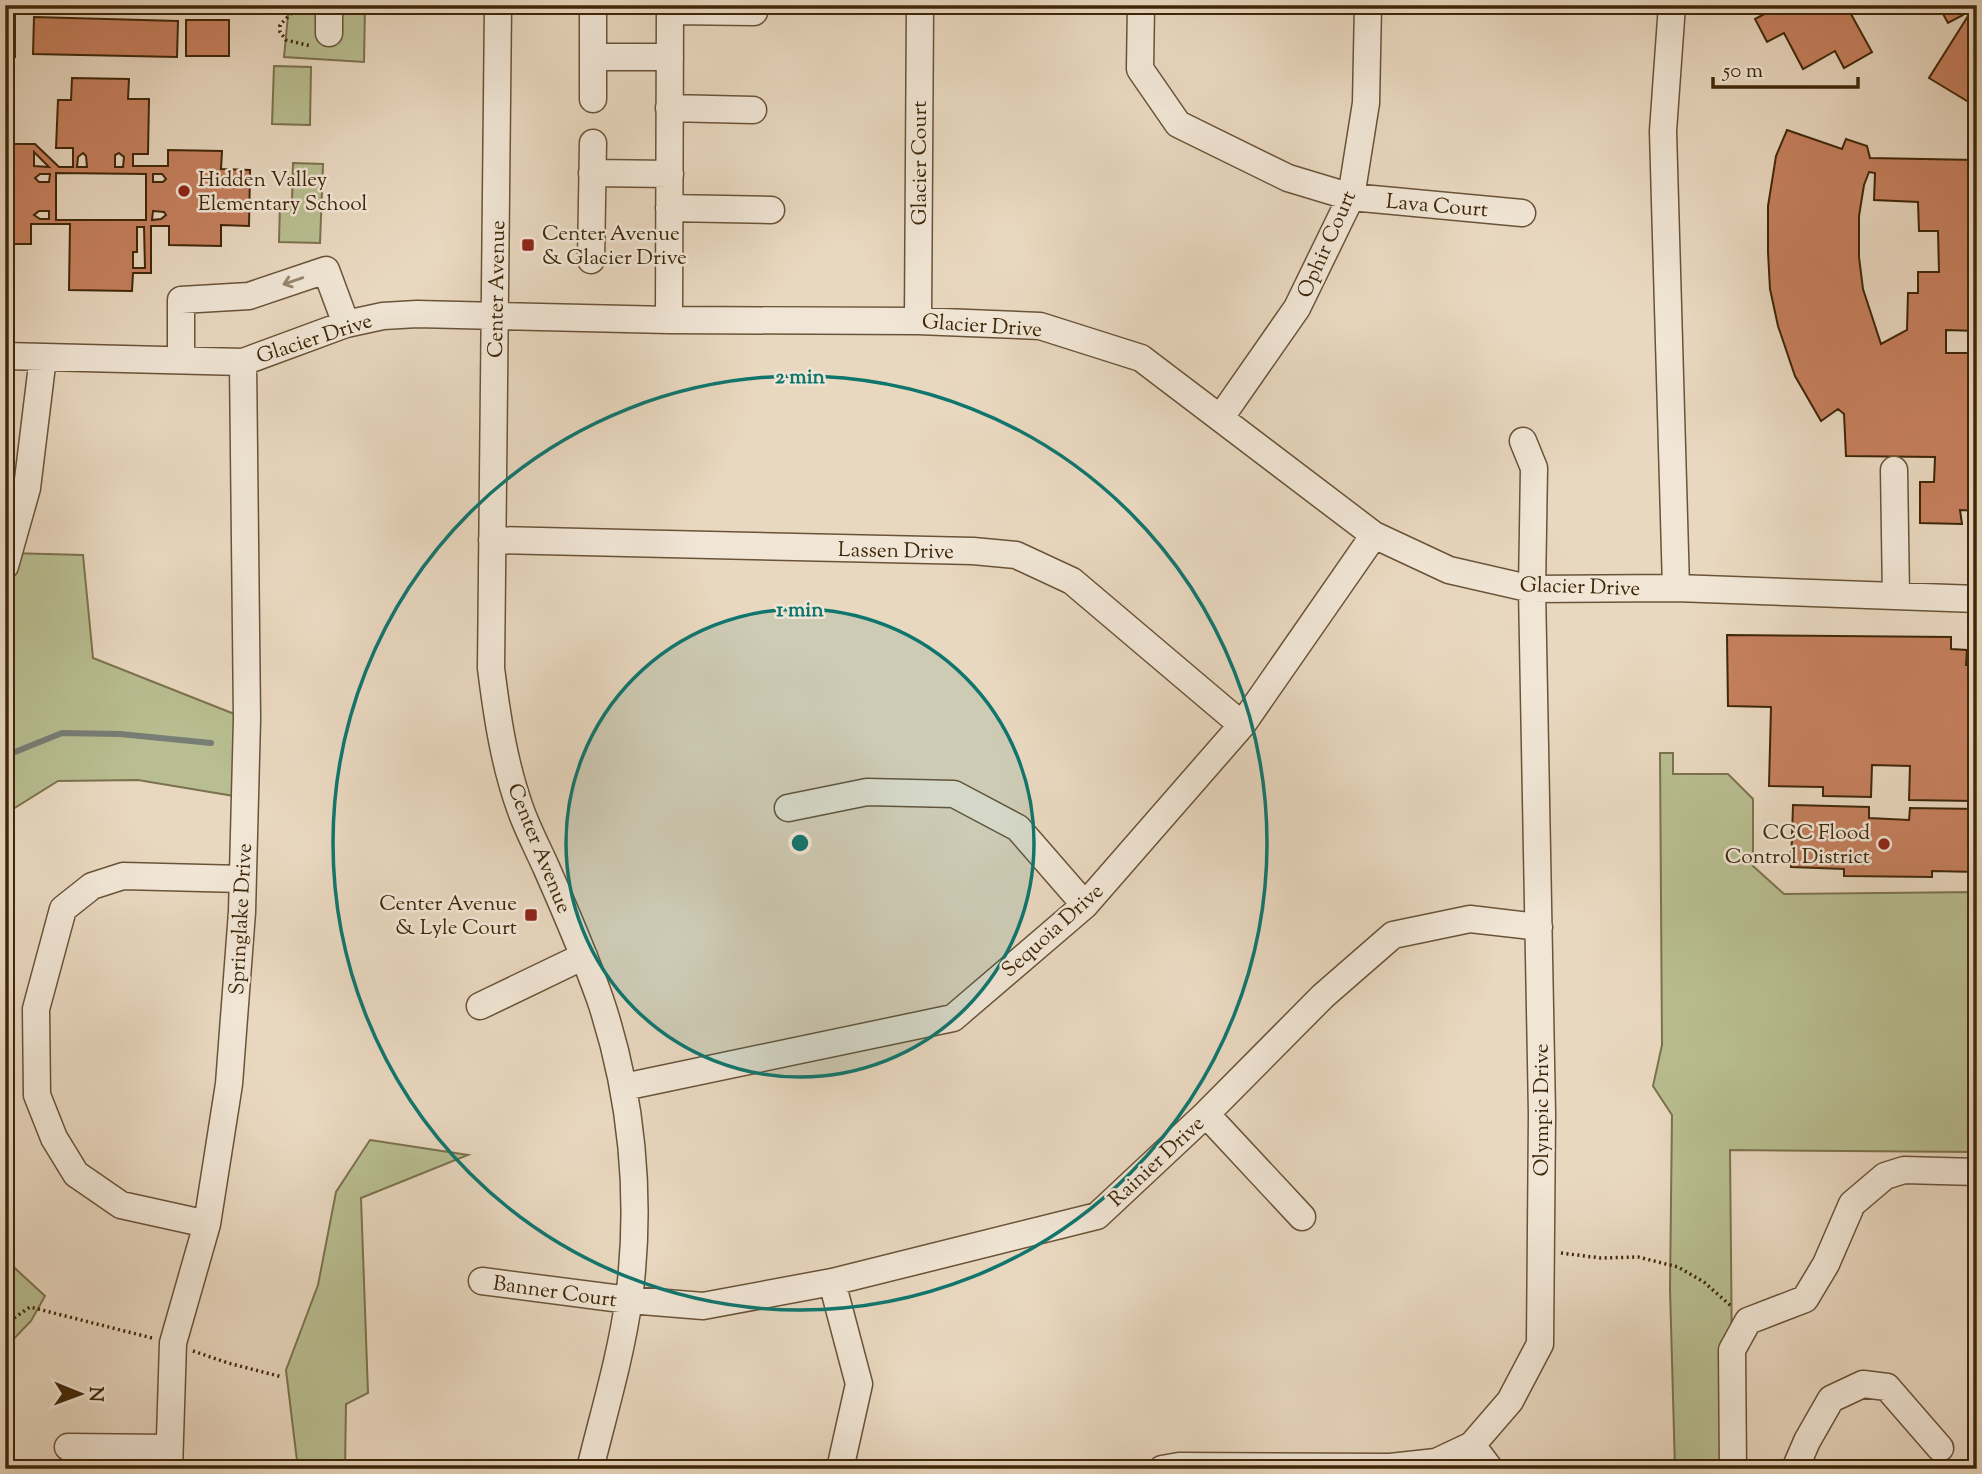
<svg xmlns="http://www.w3.org/2000/svg" width="1982" height="1474" viewBox="0 0 1982 1474" font-family="'Sorts Mill Goudy',serif">
	<style>
		.green { fill: #b8be91; stroke: #7c724d; stroke-width: 2 }
		.lines { fill: none; stroke-linecap: round; stroke-linejoin: round }
		.stream { stroke: #787d76; stroke-width: 6 }
		.building { fill: #c6805e; stroke: #3f2709; stroke-width: 2; fill-rule: evenodd }
		.minor-casing { stroke: #6a5337; stroke-width: 29 }
		.path { stroke: #3f2709; stroke-width: 3.5; stroke-dasharray: 2 3.5; stroke-linecap: butt }
		.minor { stroke: #f1e6d6; stroke-width: 26 }
		.oneway { stroke: #988670 }
		.ring { fill: none; stroke: #0f766e; stroke-width: 3.5 }
		.poi-dot { fill: #8f2418; stroke: #f1e6d6; stroke-width: 2.5 }
		.labels { text-anchor: middle; stroke-width: 5; stroke-linejoin: round; paint-order: stroke }
		.street-label { font-size: 21px; fill: #3f2709; stroke: #f1e6d6 }
		.poi-label { font-size: 21px; fill: #3f2709; stroke: #f1e6d6; text-anchor: start }
		.centre { fill: #0f766e; stroke: #f1e6d6; stroke-width: 3.5 }
		.ring-label { font-size: 21px; text-anchor: middle; font-weight: bold; fill: #0f766e; stroke: #f1e6d6; stroke-width: 5; stroke-linejoin: round; paint-order: stroke }
	</style>
	<rect width="100%" height="100%" fill="#e9d8c0"/>
	<filter id="stains"><feTurbulence type="fractalNoise" baseFrequency=".00286" numOctaves="4"/><feColorMatrix values="0 0 0 0 .2 0 0 0 0 .09 0 0 0 0 .02 0 0 0 .5 -.17"/></filter>
	<radialGradient id="worn" r=".72"><stop offset=".6" stop-color="#630" stop-opacity="0"/><stop offset="1" stop-color="#630" stop-opacity=".3"/></radialGradient>
	<!-- green -->
	<path class="green" d="M289,5h76l-1,57 -80,-5z
		M274,66l37,1 -1,58 -38,-1z
		M293,163l30,1 -3,79 -41,-1 1,-39h12z
		M9,553l74,2 10,103 154,61 -1,79 -108,-18 -80,1 -53,33v-248z
		M1660,753h13v21h55l25,25v67l31,28 193,-2v260l-247,-2 3,319h-58l-5,-180 2,-174 -19,-29 9,-41z
		M370,1140l98,15 -107,43 7,195 -22,11 -1,65h-47l-12,-99 32,-85 18,-93z
		M5,1259l40,37 -14,25 -26,27z"/>
	<g class="lines">
		<!-- stream -->
		<path class="stream" d="M5,756l57,-23 58,1 91,9"/>
	</g>
	<!-- building -->
	<path class="building" d="M5,5h10v52h-10z
		M1781,5h65l26,47 -28,16 -9,-17 -32,18 -19,-36 -17,9 -12,-23z
		M1938,5h30l-5,10 -15,8z
		M1975,5h2v102l-48,-29z
		M34,17l144,4 -1,36 -144,-3z
		M186,20h43v36h-43z
		M72,78l57,1 -1,20h21l-1,55h-15v12h35v-16l54,1 -1,18 29,1 -1,56 -28,-1v21l-52,-1v-19h-18v47h-18l-1,18 -63,-1 1,-66h-39v20h-26v-100h30l24,23h14v-19h-17l2,-48h13zM34,152l15,15 -15,-1zM83,153l3,3 1,11h-10l1,-10zM119,153l5,4 -1,10h-8v-12zM56,173l90,1v46h-90zM40,174h10l-1,8h-10l-4,-4zM153,174h9l4,5 -3,3h-10zM39,211h10v8h-9l-6,-4zM153,211l11,1 2,3 -5,4 -9,1zM137,227h7l1,41h-12v-16h4z
		M1787,130l55,19 4,-10 21,7 3,12 107,2v171l-31,-1v23h31v158l-17,-1 2,14 -42,-1v-41h14l1,-25 -89,-1 -2,-42 -6,-5 -17,12 -26,-45 -17,-50 -8,-37 -2,-37v-46l8,-50zM1869,172l6,1 -1,27 44,2 1,29h19l1,41h-21v21h-10l-1,37 -26,14 -18,-55 -4,-32v-41l5,-31z
		M1727,635l224,2v12l16,1 -1,15h11v82l-4,54 -64,-1 1,-34 -38,-1 -1,32 -48,-1v-9l-54,-1 2,-79 -43,-1z
		M1793,805l76,2v11l40,2 1,-12 67,1v63l-45,-1v6l-88,-1v-7l-53,-2z"/>
	<g class="lines">
		<defs>
			<path id="minor" d="M498,5l-7,663c6,48 13,95 29,140 7,20 17,39 26,59 19,43 38,87 54,132 32,95 42,199 29,299 -8,58 -25,114 -39,171
				M1141,5l-1,64 38,55 110,54 63,19 171,16
				M1672,5l-9,126 13,457
				M670,11l84,1
				M329,33v-28
				M593,57h77
				M593,99v-85
				M669,108l84,2
				M592,173l78,1
				M669,208l102,2
				M591,260l2,-117
				M669,320l1,-315
				M918,321l2,-316
				M5,356l238,6 103,-38 37,-8 34,-2 252,6 249,1 122,5 101,32 233,177 75,35 83,19 144,-1 301,11
				M181,360v-60l68,-4 77,-26 20,54
				M1221,417l76,-109 54,-111 15,-94 2,-98
				M1894,470l2,126
				M492,540l481,11 43,4 56,26 170,144
				M5,566l22,-78 16,-131
				M788,808l79,-16 87,2 64,34 67,77
				M480,1006l104,-50
				M624,1087l329,-69 132,-113 157,-180 132,-190
				M1206,1114l96,103
				M207,1224l-86,-19 -45,-31 -22,-36 -17,-43 -1,-86 27,-100 29,-23 31,-10 119,3
				M482,1281l147,19 74,6 129,-24 265,-66 109,-102 117,-118 70,-61 77,-16 69,8
				M832,1282l27,102 -19,85
				M1472,1445l18,24
				M68,1447l100,1
				M169,1469l4,-126 34,-119 22,-140 13,-172 5,-193 -4,-357
				M1162,1469l17,-3 211,1 46,-5 36,-17 38,-44 30,-57 2,-230 -10,-525 2,-121 -11,-27
				M1733,1469l-1,-119 16,-29 57,-22 21,-35 26,-60 33,-28 19,-6 73,2
				M1795,1469l12,-28 24,-42 32,-15 24,3 53,61"/>
		</defs>
		<!-- minor casing -->
		<use href="#minor" class="minor-casing"/>
		<!-- path -->
		<path class="path" d="M299,5l-19,20v7l6,8 25,6
			M1561,1253l40,5 37,-1 40,10 26,15 27,24
			M5,1324l25,-17 122,31
			M193,1351l35,12 54,14"/>
		<!-- minor -->
		<use href="#minor" class="minor"/>
	</g>
	<!-- one-way arrows -->
	<defs><path id="oneway-shaft" d="M-6 0H5M1.5-3L5.5 0L1.5 3" fill="none" stroke-width="1.6" stroke-linecap="round" stroke-linejoin="round" transform="scale(1.75)"/></defs>
	<use class="oneway" href="#oneway-shaft" transform="translate(293 281) rotate(161)"/>
	<!-- distance rings -->
	<circle cx="800" cy="843" r="234" fill="#0f766e" fill-opacity=".12"/>
	<g class="ring">
		<circle cx="800" cy="843" r="234"/>
		<circle cx="800" cy="843" r="467"/>
	</g>
	<!-- markers -->
	<g class="poi-dot">
		<circle cx="184" cy="191" r="7"/>
		<rect x="521" y="238" width="14" height="14" rx="3.5"/>
		<circle cx="1884" cy="844" r="7"/>
		<rect x="524" y="908" width="14" height="14" rx="3.5"/>
	</g>
	<g class="labels">
		<!-- street labels -->
		<g class="street-label">
			<text transform="translate(919 163) rotate(-90)" y="7">Glacier Court</text>
			<text transform="translate(1437 205) rotate(5)" y="7">Lava Court</text>
			<text transform="translate(1326 244) rotate(-66)" y="7">Ophir Court</text>
			<text transform="translate(496 289) rotate(-89)" y="7">Center Avenue</text>
			<text transform="translate(982 325) rotate(4)" y="7">Glacier Drive</text>
			<text transform="translate(314 338) rotate(-18)" y="7">Glacier Drive</text>
			<text transform="translate(896 550) rotate(1)" y="7">Lassen Drive</text>
			<text transform="translate(1580 586) rotate(2)" y="7">Glacier Drive</text>
			<text transform="translate(540 848) rotate(68)" y="7">Center Avenue</text>
			<text transform="translate(240 919) rotate(-87)" y="7">Springlake Drive</text>
			<text transform="translate(1052 930) rotate(-42)" y="7">Sequoia Drive</text>
			<text transform="translate(1541 1110) rotate(-90)" y="7">Olympic Drive</text>
			<text transform="translate(1156 1161) rotate(-43)" y="7">Rainier Drive</text>
			<text transform="translate(555 1291) rotate(8)" y="7">Banner Court</text>
		</g>
		<!-- poi labels -->
		<g class="poi-label">
			<text x="198" y="186">Hidden Valley<tspan x="198" dy="24">Elementary School</tspan></text>
			<text x="542" y="240">Center Avenue<tspan x="542" dy="24">&amp; Glacier Drive</tspan></text>
			<text x="1870" y="839" text-anchor="end">CCC Flood<tspan x="1870" dy="24">Control District</tspan></text>
			<text x="517" y="910" text-anchor="end">Center Avenue<tspan x="517" dy="24">&amp; Lyle Court</tspan></text>
		</g>
	</g>
	<circle cx="800" cy="843" r="10" class="centre"/>
	<g class="ring-label">
		<text x="800" y="383">2 min</text>
		<text x="800" y="616">1 min</text>
	</g>
	<!-- margin -->
	<rect width="1982" height="1474" fill="none" stroke="#e9d8c0" stroke-width="28"/>
	<rect x="7" y="7" width="1968" height="1460" fill="none" stroke="#3f2709" stroke-width="3.5"/>
	<rect x="14" y="14" width="1954" height="1446" fill="none" stroke="#3f2709" stroke-width="2"/>
	<!-- north arrow -->
	<g transform="translate(80 1394) rotate(91)" stroke="#f1e6d6" stroke-width="5" paint-order="stroke">
	<path d="M0-5L12 26L0 18L-12 26Z" fill="#3f2709"/>
	<text y="-10" font-size="19" font-weight="bold" text-anchor="middle" fill="#3f2709">N</text>
	</g>
	<!-- scale -->
	<path d="M1713 77v10h145v-10" fill="none" stroke="#3f2709" stroke-width="3.5"/>
	<text x="1723" y="77" font-size="21" fill="#3f2709" stroke="#f1e6d6" stroke-width="5" paint-order="stroke">50 m</text>
	<rect width="100%" height="100%" filter="url(#stains)"/>
	<rect width="100%" height="100%" fill="url(#worn)"/>
</svg>
